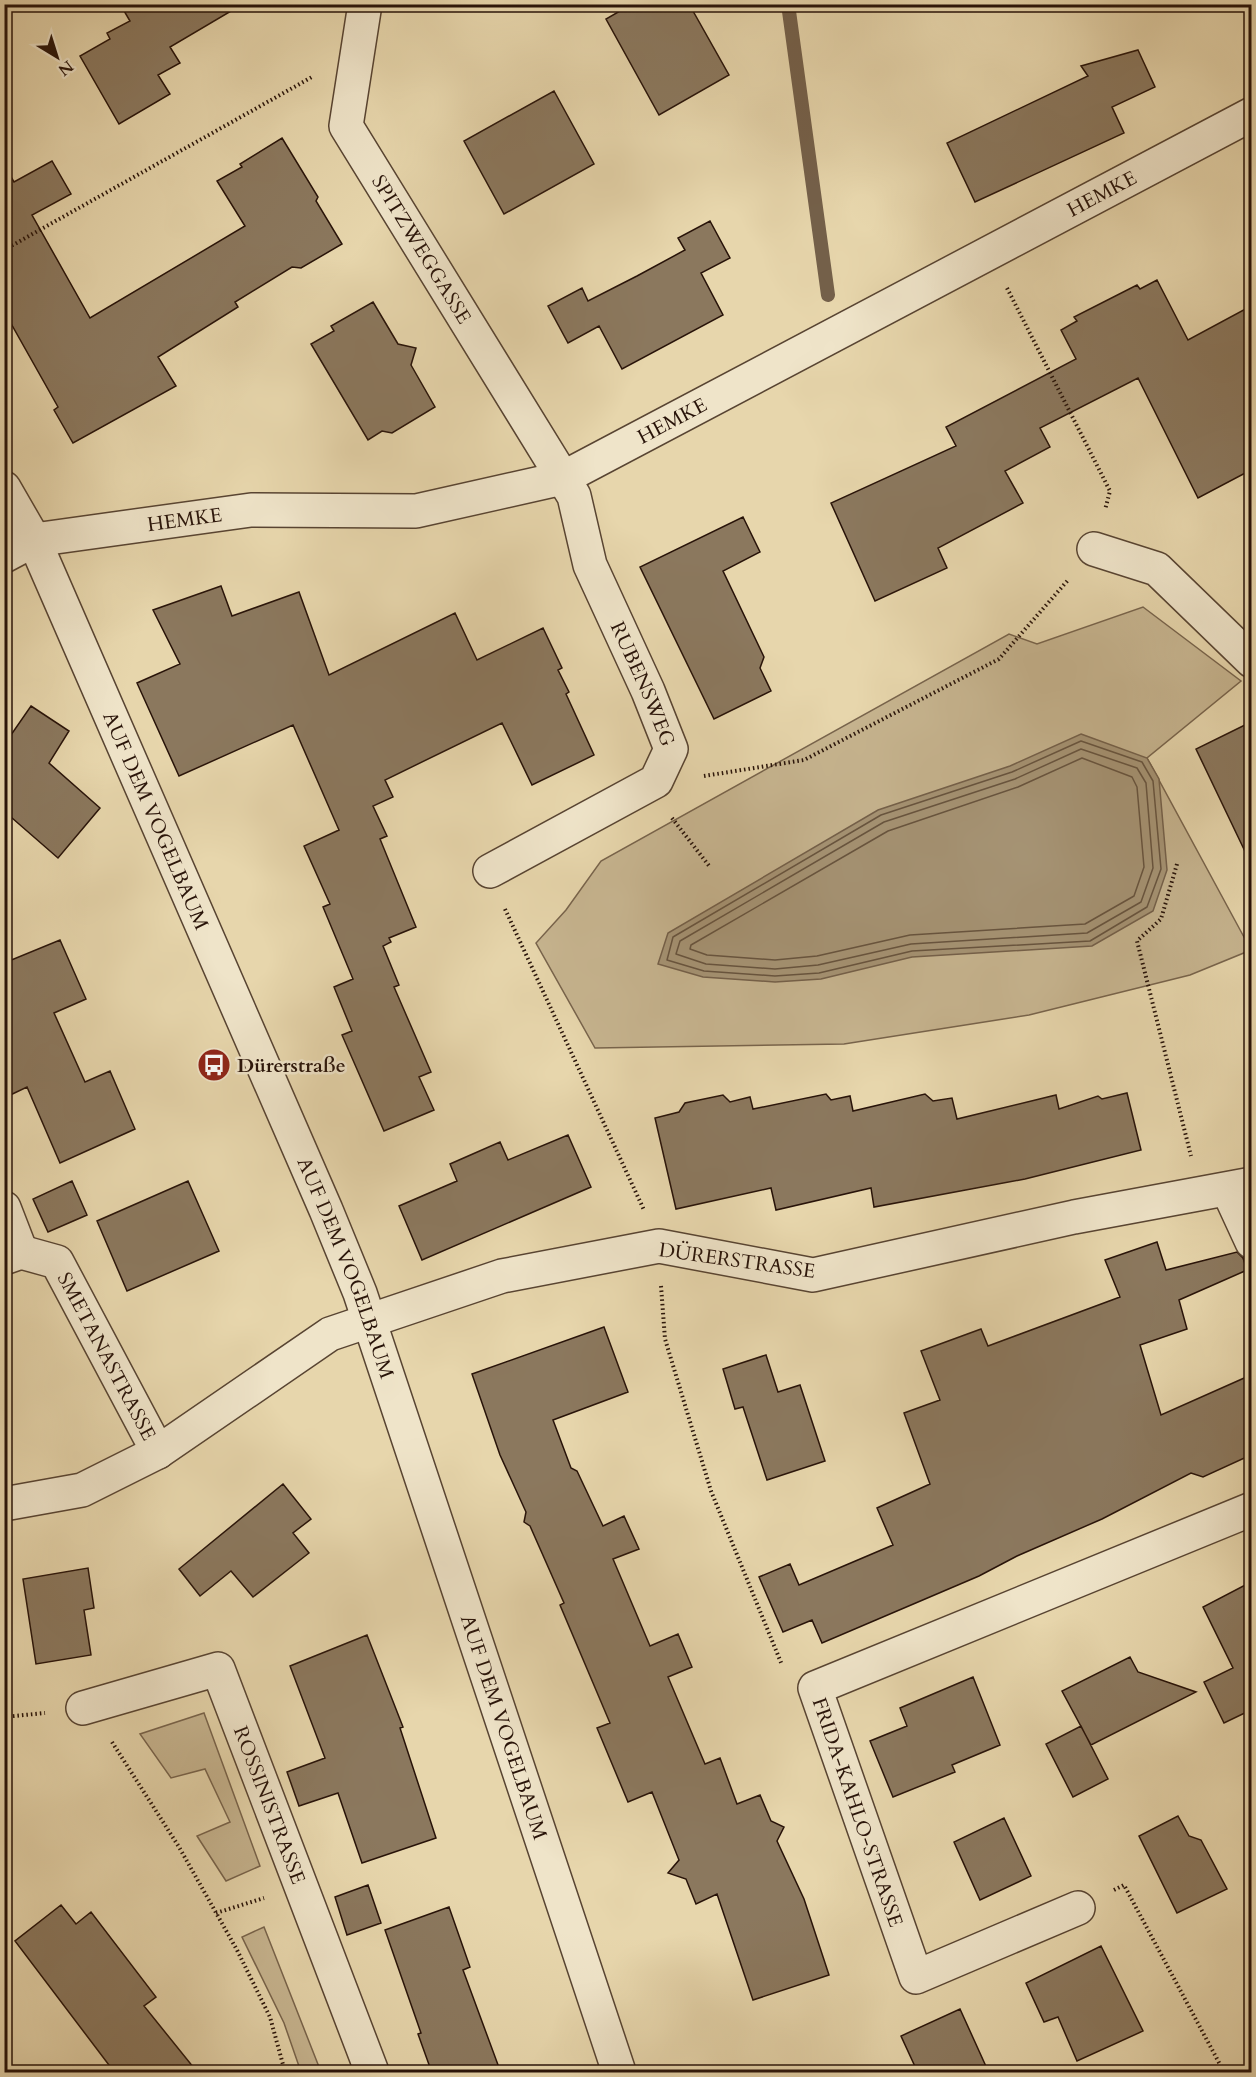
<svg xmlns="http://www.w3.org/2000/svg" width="1256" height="2077" viewBox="0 0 1256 2077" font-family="Cardo,serif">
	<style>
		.green { fill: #c7b590; stroke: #78644c; stroke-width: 1.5 }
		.water { fill: #a69475; stroke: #74604a; stroke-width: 1.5 }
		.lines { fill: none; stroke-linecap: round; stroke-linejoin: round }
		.shore { stroke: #67543f; stroke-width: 1.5 }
		.stream { stroke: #74604a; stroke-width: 14 }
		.building { fill: #8b785e; stroke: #281309; stroke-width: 1.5 }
		.minor-casing { stroke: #584432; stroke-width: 36 }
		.path { stroke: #281309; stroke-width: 4; stroke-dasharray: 1.5 3; stroke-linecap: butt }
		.minor { stroke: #efe4c9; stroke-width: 33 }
		.labels { text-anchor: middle; stroke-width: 5; stroke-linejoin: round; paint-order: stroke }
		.street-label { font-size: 20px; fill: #281309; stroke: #efe4c9 }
		.poi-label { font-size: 20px; font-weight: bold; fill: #281309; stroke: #efe4c9; text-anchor: start }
	</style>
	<rect width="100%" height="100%" fill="#e7d6ac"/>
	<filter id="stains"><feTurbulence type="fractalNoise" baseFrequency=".00333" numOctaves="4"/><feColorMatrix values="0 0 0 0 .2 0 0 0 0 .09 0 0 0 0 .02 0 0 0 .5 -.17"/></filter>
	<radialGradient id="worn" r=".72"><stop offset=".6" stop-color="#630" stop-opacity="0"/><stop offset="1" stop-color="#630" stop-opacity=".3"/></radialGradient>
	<!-- green -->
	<path class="green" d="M1143,607l98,74 -94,77 104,192 -61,25 -161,40 -185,29 -249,4 -59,-105 30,-33 35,-49 408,-227 28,10z
		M204,1713l56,153 -34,15 -29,-45 33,-14 -25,-53 -34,9 -31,-44z
		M264,1927l57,145h-20l-17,-49 -42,-86z"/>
	<!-- water -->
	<path class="water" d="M1081,734l66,24 12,21 8,91 -14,41 -61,35 -180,11 -91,22 -46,3 -72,-5 -45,-13 10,-31 210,-123 132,-44z"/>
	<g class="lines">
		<!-- shore -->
		<path class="shore" d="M1081,741l61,21 11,19 8,88 -14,38 -57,34 -178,10 -93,22 -44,3 -71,-5 -37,-11 6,-23 208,-122 131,-43z
			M1081,749l56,19 9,15 7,85 -12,34 -54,31 -176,11 -93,21 -43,4 -69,-5 -30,-10 4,-13 204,-119 131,-43z
			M1082,758l50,19 5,10 7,80 -10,29 -49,28 -175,11 -93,21 -42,4 -68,-5 -17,-6 1,-4 197,-114 130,-44z"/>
		<!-- stream -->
		<path class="stream" d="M788,4l40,291"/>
	</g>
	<!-- building -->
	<path class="building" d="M120,4h123l-73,43 10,16 -22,12 12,19 -51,30 -39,-68 30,-17 -3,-6 23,-12z
		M632,4h57l40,71 -70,40 -53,-96z
		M1138,50l17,37 -43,20 12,26 -149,69 -28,-59 141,-67 -7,-10z
		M554,91l40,73 -90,50 -40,-73z
		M282,138l36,59 -2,4 26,43 -41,24 -9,-1 -57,35 3,5 -80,50 18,29 -103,57 -19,-33 4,-3 -54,-96v-146l10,17 38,-21 19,33 -39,21 58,103 155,-92 -28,-45 25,-14 -2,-3z
		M710,221l20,37 -29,15 22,42 -101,54 -23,-43 -31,17 -20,-37 34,-18 6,13 49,-25 48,-26 -7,-12z
		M1157,280l31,60 63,-34v164l-53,28 -60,-120 -98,50 10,19 -45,24 18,32 -85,45 9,20 -72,33 -44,-98 125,-57 -10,-19 130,-68 -15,-29 16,-9 -3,-4 63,-32 3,4z
		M373,302l25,42 18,4 -5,17 24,42 -43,26 -10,-2 -14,9 -57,-96 23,-13 -3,-5z
		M743,517l17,35 -37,19 41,86 -4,11 11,23 -57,28 -74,-152z
		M221,586l11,30 67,-24 30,83 126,-62 22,47 66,-32 19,40 -4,2 11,22 -3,2 28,61 -62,30 -30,-62 -117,57 8,17 -20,9 14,30 -7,3 36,88 -27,11 2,4 -8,4 16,39 -5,2 37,85 -12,5 15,33 -50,21 -42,-96 10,-4 -18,-44 19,-8 -30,-72 7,-3 -26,-58 35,-16 -46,-105 -114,51 -42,-93 43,-19 -27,-54z
		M31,706l38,25 -20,32 51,45 -42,50 -54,-47v-66z
		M1251,722v142l-55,-115z
		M60,940l26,59 -32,14 31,69 25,-11 25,58 -75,34 -33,-76 -23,11v-135z
		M1127,1093l14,57 -116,29 -151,28 -3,-19 -95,22 -5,-22 -95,21 -21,-91 24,-6 6,-9 38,-8 7,7 20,-5 3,12 73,-15 5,6 19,-4 3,15 72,-17 8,7 19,-3 5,21 99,-24 3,14 39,-13 4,3z
		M568,1135l23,52 -169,73 -23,-54 58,-25 -7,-17 50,-22 8,18z
		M72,1181l15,34 -39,17 -15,-33z
		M188,1181l31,70 -92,40 -30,-70z
		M1157,1242l9,28 71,-18 6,6 4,12 -68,30 8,29 -47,16 21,70 90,-40v80l-48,22 -12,-4 -89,46 -85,37 -38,20 -157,67 -10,-23 -29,12 -24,-55 31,-13 9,21 94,-40 -16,-37 53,-24 -26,-71 36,-13 -19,-49 60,-22 7,17 132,-49 -15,-37z
		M604,1327l24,65 -75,28 18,48 6,3 26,55 21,-10 15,33 -26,10 37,87 28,-12 14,33 -24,10 37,87 15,-6 17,46 23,-9 11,26 13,6 -7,14 27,58 25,76 -76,25 -36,-106 -21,10 -10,-25 -18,-6 11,-13 -27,-68 -24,10 -31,-74 13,-5 -50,-118 4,-2 -34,-77 -6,-4 2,-10 -26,-57 -28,-81z
		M766,1355l12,37 22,-7 25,76 -58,19 -24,-73 -8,2 -12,-40z
		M283,1484l28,35 -18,14 16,20 -56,44 -22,-26 -31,25 -21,-27z
		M88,1568l6,40 -10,2 7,45 -55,9 -13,-85z
		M1251,1582v128l-27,13 -20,-41 29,-14 -30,-61z
		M367,1635l36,92 -3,1 36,110 -74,25 -24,-70 -39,13 -12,-34 38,-14 -35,-92z
		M1130,1657l8,15 58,20 -105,53 -29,-54z
		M973,1677l27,68 -48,20 3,7 -62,25 -23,-56 37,-15 -7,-18z
		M1081,1726l27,53 -35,18 -27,-53z
		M1178,1816l11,20 12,4 26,49 -50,24 -38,-77z
		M1004,1818l27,58 -51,24 -26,-58z
		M368,1885l13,38 -34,12 -12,-38z
		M61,1905l15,19 15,-12 65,85 -12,9 54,67h-83l-100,-132z
		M449,1907l21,60 -7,3 38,103h-69l-14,-39 3,-1 -36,-103z
		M1101,1946l42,85 -66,30 -19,-44 -14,5 -18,-39z
		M960,2009l29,64h-71l-17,-37z"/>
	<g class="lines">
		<defs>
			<g id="minor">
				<path id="s1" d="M365,4l-19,122 228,370 16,69 58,126 23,58 -15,32 -166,90"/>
				<path id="s2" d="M4,488l30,52 292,670 34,83 259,779"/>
				<path d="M1094,549l63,20 95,92"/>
				<path id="s3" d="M4,556l30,-16 217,-30 165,1 147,-33 689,-364"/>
				<path d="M1228,1190l24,52"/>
				<path d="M4,1208l17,44"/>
				<path id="s4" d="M4,1258l17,-6 36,10 101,190"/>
				<path d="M4,1504l78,-14 76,-38 172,-118 172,-58 157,-30 154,29 261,-58 178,-33"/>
				<path id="s5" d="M83,1708l135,-39 154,403"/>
				<path d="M1078,1908l-162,69 -101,-289 437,-179"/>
			</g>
		</defs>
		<!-- minor casing -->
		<use href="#minor" class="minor-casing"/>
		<!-- path -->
		<path class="path" d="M4,250l308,-173
			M1007,288l103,203 -5,19
			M704,776l100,-16 195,-101 70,-80
			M672,818l38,49
			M1177,864l-16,55 -24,22 54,215
			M505,909l139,301
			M661,1286l4,53 46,152 71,174
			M4,1717l41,-4
			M112,1742l67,105 58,103 33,67 15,55
			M1114,1890l10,-5 100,187
			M216,1913l48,-15"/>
		<!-- minor -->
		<use href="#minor" class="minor"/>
	</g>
	<!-- icons -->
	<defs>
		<symbol id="bus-disc" viewBox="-11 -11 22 22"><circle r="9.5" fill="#8f2418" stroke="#efe4c9"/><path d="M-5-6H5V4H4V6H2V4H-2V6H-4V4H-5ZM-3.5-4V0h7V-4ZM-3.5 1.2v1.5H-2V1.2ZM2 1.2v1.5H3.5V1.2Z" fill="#fff"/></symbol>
	</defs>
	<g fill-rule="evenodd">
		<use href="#bus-disc" x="195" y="1046" width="38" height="38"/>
	</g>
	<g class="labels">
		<!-- street labels -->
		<g class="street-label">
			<text dy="7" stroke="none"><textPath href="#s3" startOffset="1178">HEMKE</textPath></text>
			<text dy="7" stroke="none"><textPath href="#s1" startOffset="268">SPITZWEGGASSE</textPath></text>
			<text dy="7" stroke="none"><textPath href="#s3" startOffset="692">HEMKE</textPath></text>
			<text dy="7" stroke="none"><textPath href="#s3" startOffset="186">HEMKE</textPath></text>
			<text dy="7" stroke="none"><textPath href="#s1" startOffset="759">RUBENSWEG</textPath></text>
			<text dy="7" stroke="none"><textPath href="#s2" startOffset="366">AUF DEM VOGELBAUM</textPath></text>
			<text transform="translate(737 1260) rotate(8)" y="7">DÜRERSTRASSE</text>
			<text dy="7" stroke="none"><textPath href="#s2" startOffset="852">AUF DEM VOGELBAUM</textPath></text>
			<text dy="7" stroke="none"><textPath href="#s4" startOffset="162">SMETANASTRASSE</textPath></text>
			<text dy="7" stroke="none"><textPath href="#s2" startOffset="1338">AUF DEM VOGELBAUM</textPath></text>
			<text dy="7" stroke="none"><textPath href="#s5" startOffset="286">ROSSINISTRASSE</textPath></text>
			<text transform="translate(858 1812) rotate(71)" y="7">FRIDA-KAHLO-STRASSE</text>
		</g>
		<!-- poi labels -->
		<g class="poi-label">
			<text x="237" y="1072">Dürerstraße</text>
		</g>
	</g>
	<!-- margin -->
	<rect width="1256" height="2077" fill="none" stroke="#e7d6ac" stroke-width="24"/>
	<rect x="6" y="6" width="1244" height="2065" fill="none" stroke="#281309" stroke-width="3"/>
	<rect x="12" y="12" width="1232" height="2053" fill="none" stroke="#281309" stroke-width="1.5"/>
	<!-- north arrow -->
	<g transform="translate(57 57) rotate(142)" stroke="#efe4c9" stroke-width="4.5" paint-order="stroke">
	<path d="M0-4.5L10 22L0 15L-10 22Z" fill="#281309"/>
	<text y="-9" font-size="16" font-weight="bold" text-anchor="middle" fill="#281309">N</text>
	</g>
	<rect width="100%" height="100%" filter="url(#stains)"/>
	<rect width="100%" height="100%" fill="url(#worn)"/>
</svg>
